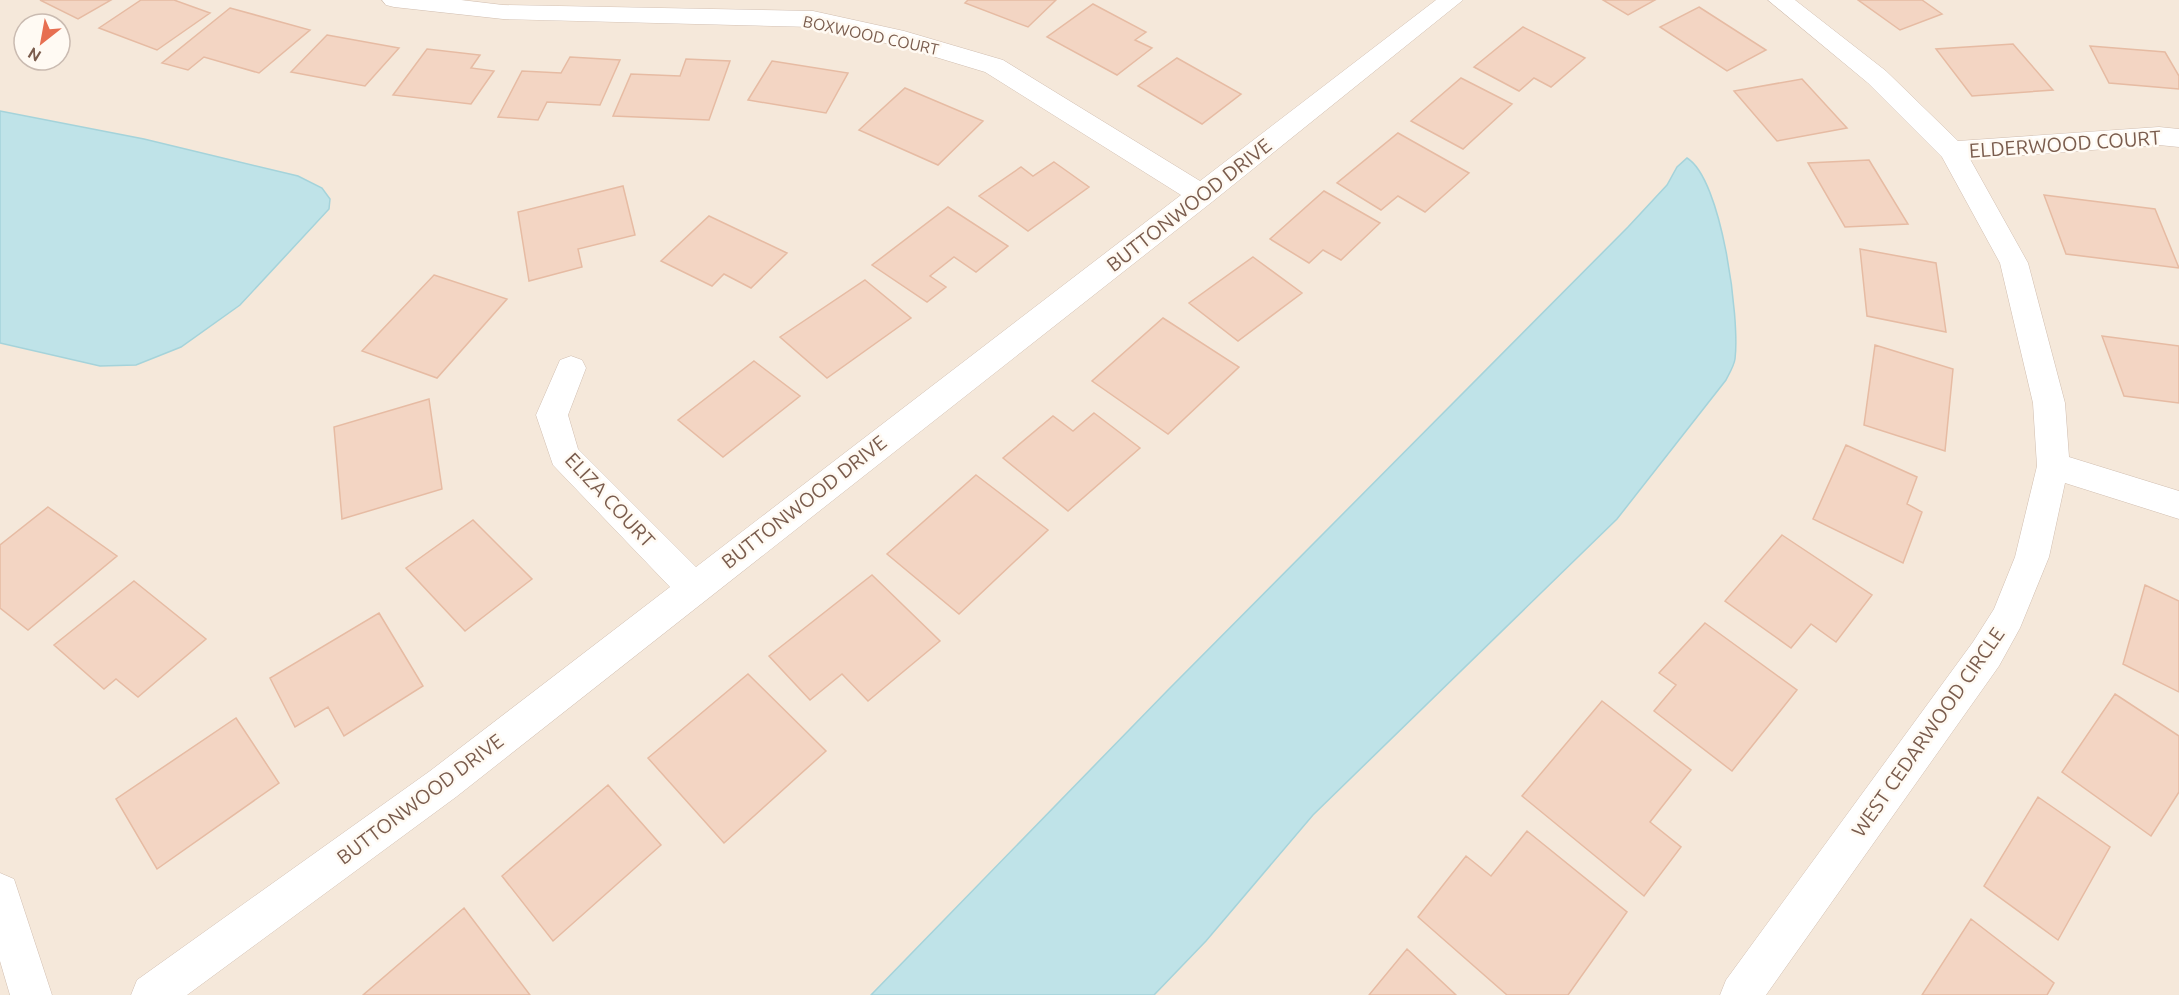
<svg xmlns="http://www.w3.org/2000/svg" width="2179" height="995" viewBox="0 0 2179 995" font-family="Ubuntu,sans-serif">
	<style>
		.residential { fill: #f5e8da; fill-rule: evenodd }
		.water { fill: #bfe3e8; stroke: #a5d3da; stroke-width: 1.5 }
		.building { fill: #f3d5c3; stroke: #e6bba3; stroke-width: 1.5 }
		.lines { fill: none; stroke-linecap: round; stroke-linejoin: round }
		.minor-casing { stroke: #d1beb0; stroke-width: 1 }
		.minor { fill: #fff; fill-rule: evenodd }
		.labels { text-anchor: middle; stroke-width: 5; stroke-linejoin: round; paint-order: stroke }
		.far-street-label { font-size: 16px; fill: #7a5c4d; stroke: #fffaf3 }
		.street-label { font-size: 20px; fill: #7a5c4d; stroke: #fffaf3 }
	</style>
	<rect width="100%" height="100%" fill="#fdf6ec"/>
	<!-- residential -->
	<path class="residential" d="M0,0h2179v995h-2179zM24,24h36v36h-36z"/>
	<!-- water -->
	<path class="water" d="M0,111l144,28 154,37 24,12 8,11 -1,10 -89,96 -59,42 -45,18 -36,1 -100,-23z
		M1687,158c35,21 53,161 48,201 -1,7 -6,15 -9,21l-109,139 -304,296 -107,126 -52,54h-283l297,-305 460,-463 39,-42 10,-18z"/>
	<!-- building -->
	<path class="building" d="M40,0h71l-33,19z
		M141,0h33l36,13 -53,37 -58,-22z
		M968,0h88l-28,27 -63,-24z
		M1603,0h52l-27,15z
		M1858,0h64l20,14 -42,16z
		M1093,4l53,28 -11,8 17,8 -35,27 -70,-38z
		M1699,7l67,43 -39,21 -67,-44z
		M230,8l80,22 -51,43 -55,-16 -16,13 -26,-7z
		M1523,27l62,31 -34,29 -17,-9 -15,13 -45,-24z
		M327,35l72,13 -34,38 -74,-14z
		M2013,44l40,46 -81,6 -36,-47z
		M2090,46l75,6 14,24v13l-70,-6z
		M427,49l53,6 -9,13 23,3 -23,33 -78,-9z
		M570,57l50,3 -20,45 -53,-3 -9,18 -40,-3 24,-46 39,2z
		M1177,58l64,36 -39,30 -64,-38z
		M686,59l44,2 -21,59 -96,-4 18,-42 49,2z
		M772,61l76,12 -22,40 -78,-13z
		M1461,78l51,26 -49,45 -52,-28z
		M1802,79l45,49 -70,13 -43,-50z
		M905,88l78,33 -45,44 -79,-35z
		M1398,133l71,40 -44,39 -27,-16 -17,14 -44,-27z
		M1869,160l39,64 -63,3 -37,-64z
		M1054,162l35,25 -61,44 -49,-35 42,-29 12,9z
		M623,186l12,49 -57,14 4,18 -53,14 -11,-69z
		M1324,191l56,32 -39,37 -18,-10 -14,13 -39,-24z
		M2044,195l111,14 24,59 -113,-14z
		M948,207l60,39 -32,26 -22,-15 -24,19 16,11 -19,15 -55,-37z
		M709,216l78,37 -36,35 -27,-14 -12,12 -51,-25z
		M1860,249l76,14 10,69 -79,-16z
		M1253,257l49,36 -64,48 -49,-38z
		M434,275l73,24 -70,79 -75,-27z
		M865,280l46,38 -84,60 -47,-41z
		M1163,318l76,49 -71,67 -76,-53z
		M2102,336l77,10v57l-55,-7z
		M1875,345l78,24 -8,82 -81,-26z
		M754,361l46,35 -77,61 -45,-37z
		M429,399l13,90 -100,30 -8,-92z
		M1094,413l46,35 -72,63 -65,-53 50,-42 20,15z
		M1846,445l71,32 -10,27 15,8 -19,51 -90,-44z
		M976,475l72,55 -89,84 -72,-60z
		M48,507l69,49 -89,74 -28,-22v-63z
		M473,520l59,59 -67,52 -59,-63z
		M1782,535l90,60 -36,47 -25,-18 -20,24 -66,-47z
		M872,575l68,66 -72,60 -26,-27 -32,26 -41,-44z
		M134,581l72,58 -68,58 -22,-18 -12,10 -50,-44z
		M2145,585l34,16v91l-56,-28z
		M379,613l44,73 -79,50 -16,-29 -33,20 -25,-49z
		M1705,623l92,67 -65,81 -78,-60 22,-26 -17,-12z
		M748,674l78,77 -102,92 -76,-85z
		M2115,694l64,42v56l-28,44 -89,-64z
		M1602,701l89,69 -41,52 31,25 -37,49 -122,-100z
		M236,718l43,65 -122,86 -41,-70z
		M608,785l53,60 -108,96 -51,-65z
		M2038,797l72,50 -52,93 -74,-54z
		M1527,831l100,81 -59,83h-61l-89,-78 48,-61 25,20z
		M464,908l66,87h-167z
		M1971,919l83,64 -7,12h-125z
		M1407,949l49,46h-87z"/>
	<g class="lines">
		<defs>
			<path id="minor" d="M382,0h79l42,5 310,6 91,20 99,29 197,121 236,-181h27l-251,202 -756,595 -269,198h-56l6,-15 293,-209 240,-184 -117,-122 -17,-50 24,-55 11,-4 11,4 4,8 -18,47 10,34 118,118 485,-372 -196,-123 -86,-26 -86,-19 -310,-8 -109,-12 -8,-2z
				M1768,0h27l91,71 72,70 201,-14 20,2v18l-20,-2 -189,14 58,104 37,140 4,54 110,34v28l-114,-36 -16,74 -29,71 -21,38 -233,329h-46l6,-15 247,-338 21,-33 21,-52 22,-91 -4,-63 -33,-140 -58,-106 -74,-74z
				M0,873l14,6 38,116h-42l-10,-34z"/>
		</defs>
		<!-- minor casing -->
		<use href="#minor" class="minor-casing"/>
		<!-- minor -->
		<use href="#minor" class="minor"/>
	</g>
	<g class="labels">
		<!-- far-street labels -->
		<g class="far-street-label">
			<text transform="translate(871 35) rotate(12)" y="6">BOXWOOD COURT</text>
		</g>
		<!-- street labels -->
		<g class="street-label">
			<text transform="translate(2065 144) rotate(-4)" y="7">ELDERWOOD COURT</text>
			<text transform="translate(1189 205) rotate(-38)" y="7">BUTTONWOOD DRIVE</text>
			<text transform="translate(610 500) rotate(47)" y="7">ELIZA COURT</text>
			<text transform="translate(804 502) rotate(-38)" y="7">BUTTONWOOD DRIVE</text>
			<text transform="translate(1928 732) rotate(-55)" y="7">WEST CEDARWOOD CIRCLE</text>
			<text transform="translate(420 799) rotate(-37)" y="7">BUTTONWOOD DRIVE</text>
		</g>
	</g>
	<!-- north arrow -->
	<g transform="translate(42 42) rotate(211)"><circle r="28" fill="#fffaf3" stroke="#cabbb1" stroke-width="1.5"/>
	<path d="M0-4.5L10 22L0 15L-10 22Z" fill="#e76f51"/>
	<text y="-9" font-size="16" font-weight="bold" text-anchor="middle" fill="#7a5c4d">N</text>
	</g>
</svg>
